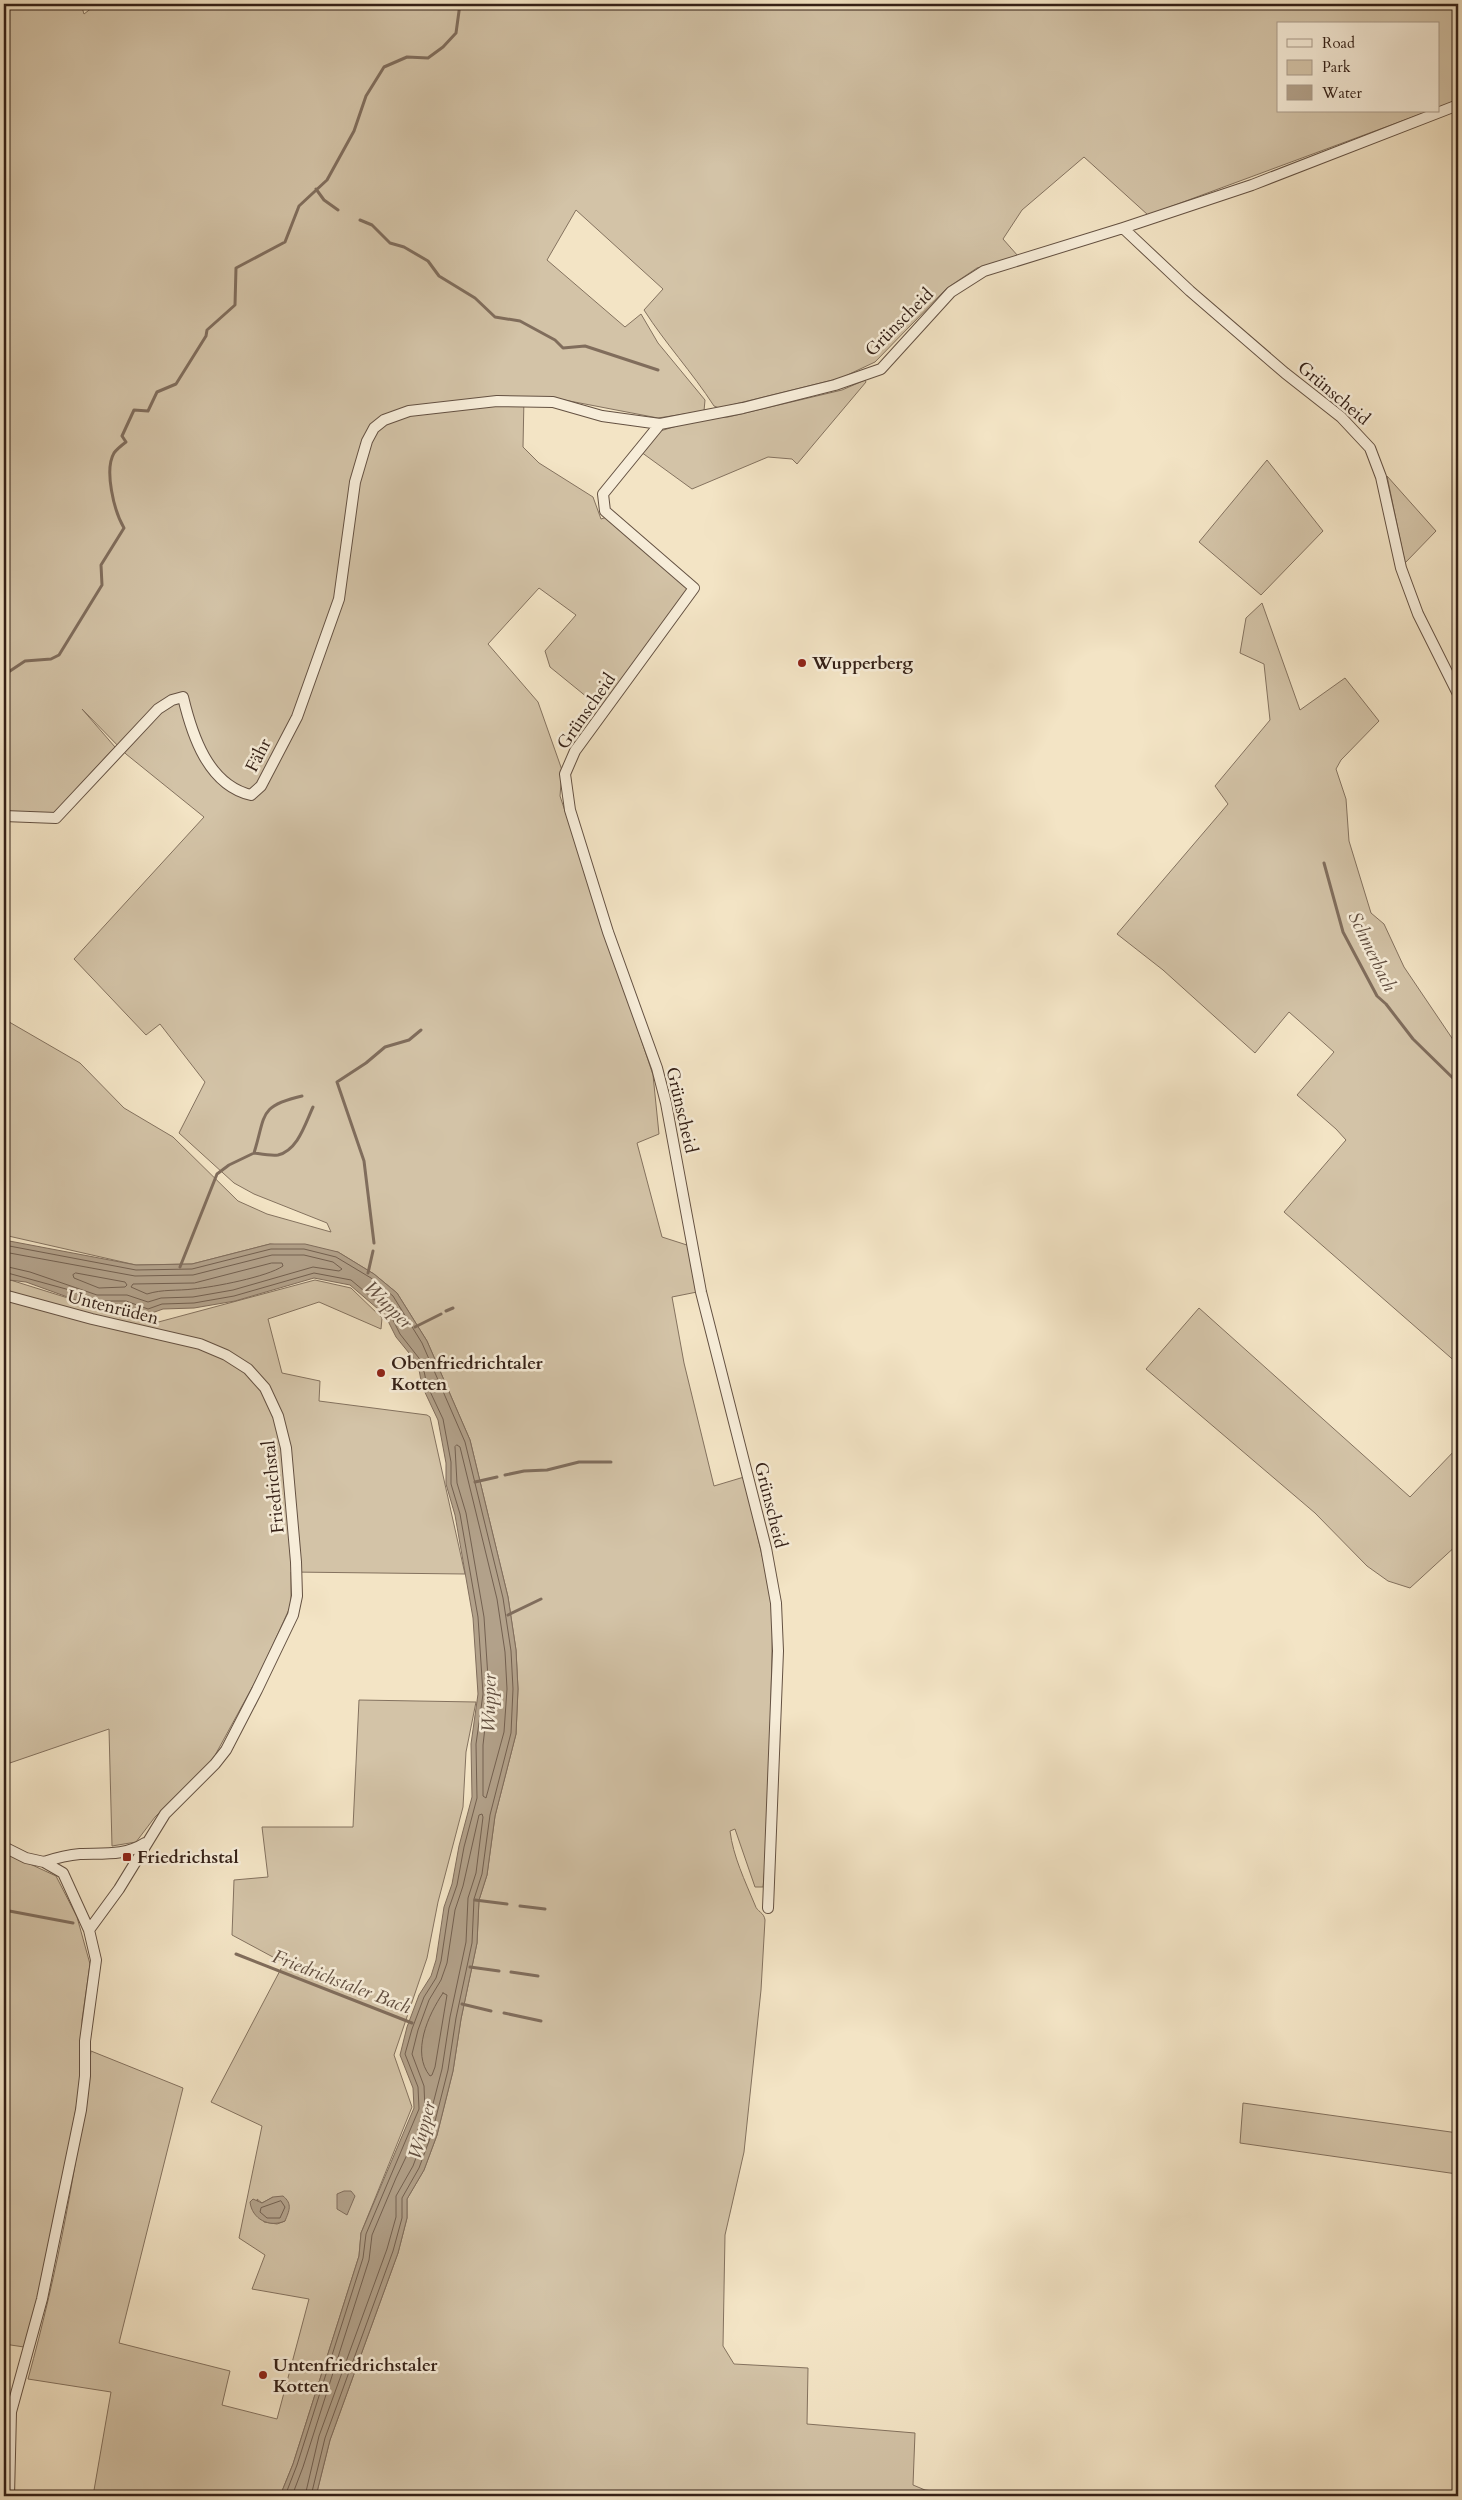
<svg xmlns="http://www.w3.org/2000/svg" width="1462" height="2500" viewBox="0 0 1462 2500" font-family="Cardo,serif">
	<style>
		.green { fill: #d3c3a7; stroke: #84725f; fill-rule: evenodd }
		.water { fill: #b2a18a; stroke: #806d5c }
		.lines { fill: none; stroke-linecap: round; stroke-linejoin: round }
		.shore { stroke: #736050; stroke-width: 1 }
		.stream { stroke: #806d5c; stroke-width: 3 }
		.minor-casing { stroke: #645142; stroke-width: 12 }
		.minor { stroke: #f7edd9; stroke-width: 10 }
		.poi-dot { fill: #8f2418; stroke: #f7edd9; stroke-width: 2 }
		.labels { text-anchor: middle; stroke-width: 5; stroke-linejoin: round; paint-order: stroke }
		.street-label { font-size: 18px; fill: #342017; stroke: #f7edd9 }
		.poi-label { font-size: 18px; font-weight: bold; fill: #342017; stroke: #f7edd9; text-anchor: start }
		.water-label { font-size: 19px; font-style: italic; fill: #604d3f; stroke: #f7edd9 }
	</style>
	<rect width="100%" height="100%" fill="#f3e4c5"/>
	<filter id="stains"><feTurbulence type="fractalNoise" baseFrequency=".004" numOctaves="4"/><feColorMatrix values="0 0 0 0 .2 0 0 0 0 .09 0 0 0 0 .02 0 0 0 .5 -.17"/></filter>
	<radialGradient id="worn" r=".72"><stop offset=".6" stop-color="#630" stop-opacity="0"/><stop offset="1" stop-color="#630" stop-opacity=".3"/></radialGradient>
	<!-- green -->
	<path class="green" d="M4,4h77l3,10 13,-10h1361v96l-20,8v-84h-160v87h151l-281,104 -64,-58 -62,53 -19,29 15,17 -41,12 -30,20 -72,74 -34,16 -122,30 -5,-2c-22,-34 -49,-63 -70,-96l19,-21 -87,-79 -29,50 78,67 16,-13 17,29 47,57 -1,11 -46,7 -99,-19 -35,-2 -1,50 16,16 54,34 8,22 6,-2 79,69 1,5 -84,116 -5,-1 -48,-39 -5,-16 31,-36 -37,-27 -51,56 50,58 24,68 -2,26 93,279 6,59 -22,9 25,94 28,9 7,46 -25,5 12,66 30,123 30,-9 29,126 -5,234 -5,50h-8l-20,-58 -5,2c3,25 15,50 25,74 2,7 9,7 10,15l-4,70 -17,162 -19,83 -2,111 11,18 74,4 -1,56 108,9 -2,52 12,5 49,6h-658l14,-56 68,-187 9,-35v-19l17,-29 13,-35 16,-64 8,-52 16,-76 2,-43 8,-25 8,-59 21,-82 2,-45 -2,-39 -8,-53 -38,-157 -43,-99 -30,-48 -23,-19 -36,-22 -68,-8 -78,20 -56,1 -132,-30v-216l76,44 44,45 49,29 65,64 29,13 64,18 -4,-9 -73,-29 -20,-11 -55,-50 26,-51 -45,-58 -14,11 -72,-76 130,-142 -78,-63 -44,-45 33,38 -62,67 -49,-1z
		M865,380l1,2 -69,82 -5,-5 -24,-2 -76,32 -51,-37 19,-21 44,-13 24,-1 114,-27z
		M1267,460l56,71 -62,64 -62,-53z
		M1387,476l49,55 -31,32z
		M1262,603l38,107 45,-32 34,43 -38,39 -5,9 10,30 3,42 22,72 13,11 20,43 54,80v317l-174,-152 62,-72 -10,-11 -39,-34 37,-43 -45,-40 -34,41 -92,-83 -46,-36 111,-130 -13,-18 55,-66 -6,-56 -24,-11 6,-35z
		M4,1278l147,46 164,-44 36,8 31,30 -1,11 -62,-27 -51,17 14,54 38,8 -1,20 108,14 3,2 35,157 -174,-2v33l-31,68 -47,86 -58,58 -19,25 -24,4 -3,-117 -105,36z
		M1199,1308l211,189 48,-50v64l-6,6 6,7v20l-48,44 -22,-7 -21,-15 -52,-53 -169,-144z
		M359,1700l117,2 -10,50 -3,55 -25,95 -11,56 -33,97 18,52 -51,126 -2,23 -66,208 -13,32h-187l18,-104 -83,-13c30,-109 50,-216 63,-328l92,37 -64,255 111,28 -8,34 55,14 32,-120 -57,-10 13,-34 -26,-17 23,-112 -51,-24 73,-139 -52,-28 2,-55 34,-3 -6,-50h91zM273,2197l12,24 -8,3 -13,-2 -7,-23 5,4z
		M4,1852l52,24 21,41 13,47 -8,56v55l-11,61 -33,162 -14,49 -20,-3z
		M1243,2103l215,30 -1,41 -217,-31z"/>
	<!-- water -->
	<path class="water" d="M4,1240l132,25 56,-1 78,-20h35l33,8 36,22 23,19 30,48 43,99 38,157 8,53 2,39 -2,45 -21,82 -8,59 -8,25 -2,43 -16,76 -8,52 -16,64 -13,35 -17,29v19l-9,35 -68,187 -14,56h-36l13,-32 66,-208 2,-23 53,-125 -1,-20 -13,-33 7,-28 12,-32 12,-19 5,-16 8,-53 8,-23 7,-38 13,-49 -1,-53 7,-50 -5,-76 -18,-103 -9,-31v-21l-8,-43 -16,-34 -4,-22 -22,-27 -11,-22 -35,-30 -36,-7 -79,23 -41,7 -31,1 -14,5 -23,-8 -31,1 -69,-25 -17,-2 -5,-4z
		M344,2191h7l4,5 -8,19 -10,-6v-15z
		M283,2196c10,8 6,15 2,25 -16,7 -33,-2 -35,-19l3,-3 9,4 11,-6z"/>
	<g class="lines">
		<!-- shore -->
		<path class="shore" d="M4,1245l132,25 56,-1 79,-20h33l32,8 35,21 22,18 29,47 43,99 38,156 8,53 2,38 -2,44 -21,82 -8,59 -8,25 -2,44 -16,75 -8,52 -16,63 -13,35 -17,30v20l-9,33 -68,187 -14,58
			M4,1252l131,24 58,-1 79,-20h32l29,7 9,7 -3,2 -26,-4 -80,23 -40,7 -32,1 -13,4 -21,-7h-30l-67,-23 -26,-6
			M272,1263h10l1,3c-16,11 -69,21 -90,23 -16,2 -30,0 -46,5l-16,-7 2,-3 61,-1z
			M4,1272l62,17 30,12h30l22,8 14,-5 32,-1 40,-7 80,-23 37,7 38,32 11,22 22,28 5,23 16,34 8,43v22l9,30 18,103 5,77 -7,50 1,54 -13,49 -7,38 -8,23 -8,53 -5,17 -12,19 -12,32 -7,25 13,33 1,22 -53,125 -3,24 -66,207 -12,31
			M76,1273l49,9 2,3 -2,2 -26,1 -25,-10 -1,-3z
			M457,1445l3,2 37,152 8,53 2,37 -3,43 -18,66 -3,-2v-51l6,-52 -5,-76 -18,-104 -9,-30 -2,-36z
			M443,1993l4,2 -12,72 -3,8 -2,1c-19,-23 -2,-61 13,-83z
			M281,2201l4,6 -5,11h-13l-7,-6 1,-4z
			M292,2496l11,-29 66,-207 3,-25 24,-57 19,-40 10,-28 -1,-24 -12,-32 6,-24 11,-30 12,-20 6,-17 8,-53 8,-24 16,-71 3,-1 1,3 -7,56 -8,25 -2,44 -16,75 -8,52 -16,62 -13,35 -17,30v21l-9,32 -68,187 -14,60"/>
		<!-- stream -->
		<path class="stream" d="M316,189l8,11 14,10
			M360,220l12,5 18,18 14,4 24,14 11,15 36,22 20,19 25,4 35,19 8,8 22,-2 73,24
			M4,675l21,-14 26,-2 8,-4 43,-70 -1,-20 23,-37c-10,-17 -20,-58 -10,-75 3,-4 8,-8 12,-11l-4,-6 12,-26 14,1 9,-19 19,-8 30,-48 1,-6 28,-25 1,-37 49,-26 14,-36 28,-26 27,-49 12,-35 18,-29 23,-10 21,1 15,-11 13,-14 4,-29
			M1324,863l19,69 34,64 9,8 27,35 45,44
			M254,1153c7,1 17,3 24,2 20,-5 27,-31 35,-48
			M374,1243l-10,-82 -27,-79 29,-19 19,-16 24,-7 12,-10
			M180,1267l37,-93 12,-9 25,-12c12,-38 4,-47 48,-57
			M368,1273l5,-22
			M446,1311l7,-3
			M415,1327l26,-13
			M505,1475l19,-4 23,-1 32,-8h32
			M475,1482l22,-5
			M508,1615l33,-16
			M475,1900l32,4
			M520,1906l25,3
			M4,1910l69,13
			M236,1954l176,69
			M470,1967l29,4
			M511,1972l27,4
			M462,2004l29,7
			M504,2013l37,8"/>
		<defs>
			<path id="minor" d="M1123,228l67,63 95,82 56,44 29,31 11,29 20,91 17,46 40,80
				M660,424l-57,70 2,17 89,77 -119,163 -10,23 5,36 38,122 49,136 9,35 35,189 65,256 10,55 2,48 -10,257
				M4,816l52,2 102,-109 14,-9 11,-3c9,38 25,88 68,98l10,-9 36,-69 42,-118 16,-117 12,-41 7,-13 10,-8 25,-9 88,-10 56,1 49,14 58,8 83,-16 92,-23 46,-16 70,-77 33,-21 139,-43 129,-43 206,-80
				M4,1295l88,24 108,25 26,11 22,14 17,19 13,28 8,32 10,114 1,34 -4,19 -36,75 -31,60 -11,14 -50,50 -46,75 -30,41
				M4,1847l22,11 18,4 19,11 26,57 7,30 -11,81v35l-4,34 -39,189 -31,113 -2,84
				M44,1862c12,-4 23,-7 36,-8 23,-1 45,2 65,-11"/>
		</defs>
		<!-- minor casing -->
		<use href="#minor" class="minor-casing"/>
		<!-- minor -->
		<use href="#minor" class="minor"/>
	</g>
	<!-- markers -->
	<g class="poi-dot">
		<circle cx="802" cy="663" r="5"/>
		<circle cx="381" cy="1373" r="5"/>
		<rect x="122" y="1852" width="10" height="10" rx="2.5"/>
		<circle cx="263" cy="2375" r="5"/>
	</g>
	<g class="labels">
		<!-- street labels -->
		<g class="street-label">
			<text transform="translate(899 322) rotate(-45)" y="6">Grünscheid</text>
			<text transform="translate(1334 393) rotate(40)" y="6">Grünscheid</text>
			<text transform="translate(586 711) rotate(-55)" y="6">Grünscheid</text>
			<text transform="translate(258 755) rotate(-63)" y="6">Fähr</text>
			<text transform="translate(682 1110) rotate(77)" y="6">Grünscheid</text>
			<text transform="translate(113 1307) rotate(14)" y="6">Untenrüden</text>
			<text transform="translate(273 1487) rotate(-96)" y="6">Friedrichstal</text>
			<text transform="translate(771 1505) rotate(76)" y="6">Grünscheid</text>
		</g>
		<!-- poi labels -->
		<g class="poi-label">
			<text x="812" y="669">Wupperberg</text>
			<text x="391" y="1369">Obenfriedrichtaler<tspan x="391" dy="21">Kotten</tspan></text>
			<text x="137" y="1863">Friedrichstal</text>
			<text x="273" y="2371">Untenfriedrichstaler<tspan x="273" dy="21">Kotten</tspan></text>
		</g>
		<!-- water labels -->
		<g class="water-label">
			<text transform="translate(1373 951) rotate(64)" y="7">Schmerbach</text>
			<text transform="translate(389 1304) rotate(45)" y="7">Wupper</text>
			<text transform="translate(488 1703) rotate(-89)" y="7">Wupper</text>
			<text transform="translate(342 1981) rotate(21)" y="7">Friedrichstaler Bach</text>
			<text transform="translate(421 2130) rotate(-75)" y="7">Wupper</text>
		</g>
	</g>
	<!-- margin -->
	<rect width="1462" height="2500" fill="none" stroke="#f3e4c5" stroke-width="20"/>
	<rect x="5" y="5" width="1452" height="2490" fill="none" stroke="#342017" stroke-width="2.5"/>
	<rect x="10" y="10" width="1442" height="2480" fill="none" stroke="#342017"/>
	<!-- legend -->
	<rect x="1277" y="22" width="162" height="90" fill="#f7edd9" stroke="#a99b8b"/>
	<rect x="1287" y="39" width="25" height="8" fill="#f7edd9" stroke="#a99b8b"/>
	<text x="1322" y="48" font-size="15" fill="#342017">Road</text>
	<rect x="1287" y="60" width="25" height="15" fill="#d3c3a7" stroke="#a99b8b"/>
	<text x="1322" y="72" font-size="15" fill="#342017">Park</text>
	<rect x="1287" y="85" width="25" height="15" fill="#b2a18a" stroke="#a99b8b"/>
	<text x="1322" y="98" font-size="15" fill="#342017">Water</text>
	<rect width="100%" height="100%" filter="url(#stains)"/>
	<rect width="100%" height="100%" fill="url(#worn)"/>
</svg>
